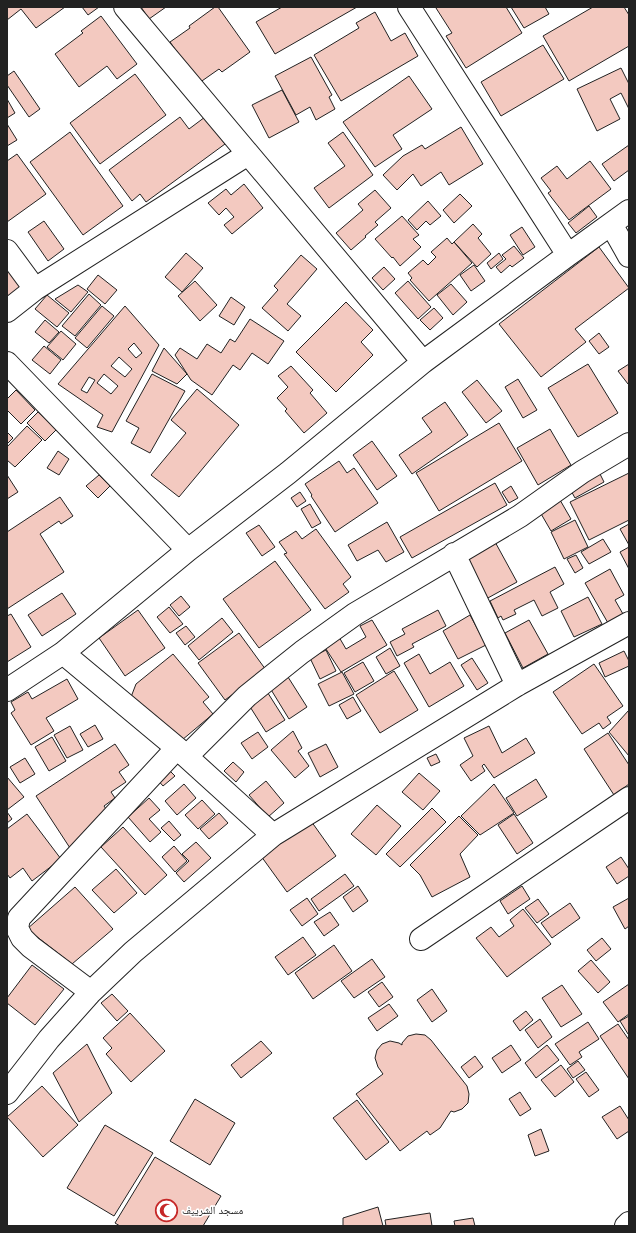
<svg xmlns="http://www.w3.org/2000/svg" width="636" height="1233" viewBox="0 0 636 1233" font-family="Inter,'Noto Naskh Arabic',sans-serif">
	<style>
		.building { fill: #f3c9c0; stroke: #222; fill-rule: evenodd }
		.lines { fill: none; stroke-linecap: round; stroke-linejoin: round }
		.street-casing { stroke: #222; stroke-width: 24 }
		.street { stroke: #fff; stroke-width: 22 }
		.labels { text-anchor: middle; stroke-width: 3; stroke-linejoin: round; paint-order: stroke }
		.poi-label { font-size: 11px; fill: #222; stroke: #fff; text-anchor: start }
	</style>
	<rect width="100%" height="100%" fill="#fff"/>
	<!-- building -->
	<path class="building" d="M7,7h58l-29,21 -15,-19 -14,11z
		M82,7h17l-11,8z
		M141,7h25l-17,12z
		M215,7h3l32,45 -28,20 -3,-3 -20,14 -29,-41 20,-14 -1,-2z
		M282,7h75l-82,47 -19,-32z
		M438,7h68l16,26 -56,35 -20,-32 6,-3 -16,-25z
		M511,7h34l4,7 -25,14z
		M593,7h31l5,8v31l-60,35 -26,-45z
		M375,12l16,29 14,-8 13,23 -77,45 -27,-46 45,-27 -3,-5z
		M101,16l36,48 -20,15 -10,-13 -28,21 -24,-33 28,-21 -2,-2z
		M543,45l21,34 -63,37 -20,-34z
		M311,57l21,38 -3,2 6,12 -19,11 -6,-13 -14,8 -21,-39z
		M621,68l8,16v25l-8,-16 -11,6 10,20 -23,12 -20,-42z
		M14,71l26,38 -11,8 -22,-32v-9z
		M135,74l31,41 -66,49 -30,-41z
		M409,76l23,33 -39,26 9,14 -27,18 -32,-45z
		M282,90l17,32 -30,16 -17,-33z
		M7,99l8,14 -8,5z
		M180,117l9,12 16,-12 20,27 -79,58 -6,-8 -8,7 -23,-31z
		M7,124l10,16 -10,6z
		M461,127l22,37 -34,21 -8,-13 -20,14 -8,-12 -16,16 -14,-15 20,-19 19,-11 3,4z
		M70,132l53,74 -40,29 -53,-73z
		M343,132l30,43 -44,33 -15,-20 31,-22 -17,-23z
		M629,145v25l-15,11 -12,-17z
		M17,154l29,40 -39,28v-61z
		M590,161l21,28 -42,31 -21,-27 3,-2 -10,-13 16,-12 10,13z
		M244,184l19,24 -31,26 -8,-9 10,-8 -8,-9 -7,7 -11,-12 18,-14 5,6z
		M375,190l16,18 -16,14 3,3 -13,11 1,1 -15,13 -15,-17 27,-23 -5,-6z
		M460,194l12,12 -18,17 -11,-13z
		M428,201l13,15 -11,9 -4,-4 -9,9 -9,-10z
		M589,206l8,11 -21,16 -8,-10z
		M402,216l17,19 -6,4 8,8 -21,19 -7,-9 -1,1 -17,-19z
		M44,221l20,28 -16,12 -20,-29z
		M473,224l9,10 -4,4 13,16 -14,13 -23,-25z
		M522,227l13,20 -12,8 -13,-20z
		M447,238l5,6 2,-2 18,21 -43,38 -19,-21 2,-2 -4,-5 15,-13 5,5 8,-8 -5,-5z
		M514,246l10,12 -12,9 -2,-2 -9,8 -5,-6 10,-8 -4,-4z
		M599,247l30,41 -54,41 11,13 -45,35 -42,-53z
		M186,253l17,15 -21,24 -17,-15z
		M499,253l4,6 -12,10 -4,-6z
		M301,255l16,14 -30,35 14,12 -13,15 -26,-23 16,-18 -4,-4z
		M474,265l11,16 -14,10 -11,-16z
		M7,267l15,20 -15,11z
		M384,267l11,12 -12,11 -11,-12z
		M98,275l19,15 -12,14 -18,-15z
		M195,281l22,24 -17,16 -22,-25z
		M408,281l23,26 -13,12 -23,-26z
		M451,284l16,18 -14,13 -16,-20z
		M78,285l10,7 -17,20 -16,-13z
		M89,294l12,11 -26,31 -13,-10z
		M47,295l22,18 -12,14 -22,-18z
		M231,297l14,10 -11,18 -15,-9z
		M346,302l27,28 -12,12 12,13 -37,37 -40,-40z
		M102,306l12,10 -27,32 -12,-10z
		M125,306l34,39 -47,87 -15,-5 6,-12 -45,-31zM134,343l8,10 -6,5 -8,-9zM119,357l13,12 -7,8 -14,-11zM104,374l14,12 -7,8 -14,-11zM89,377l6,3 -8,13 -6,-3z
		M434,308l9,10 -13,12 -10,-10z
		M250,319l34,22 -16,23 -16,-11 -12,17 -7,-5 -21,30 -21,-15 -16,-25 5,-7 17,11 10,-15 14,9 9,-14 5,3z
		M45,320l14,12 -10,11 -14,-11z
		M61,331l15,13 -13,16 -16,-13z
		M599,333l10,14 -10,7 -10,-13z
		M44,346l17,14 -11,14 -18,-14z
		M164,348l23,26 -10,10 -25,-13z
		M588,364l30,49 -40,24 -30,-49z
		M629,364v19l-1,1 -10,-13z
		M291,366l22,24 -3,3 17,20 -23,20 -19,-22 2,-2 -10,-11 11,-11 -10,-11z
		M152,374l33,17 -35,62 -19,-10 8,-15 -13,-7z
		M518,379l19,31 -14,8 -18,-31z
		M477,380l25,31 -16,12 -24,-31z
		M197,389l42,36 -60,72 -28,-22 35,-42 -15,-13z
		M16,390l19,20 -14,14 -14,-14v-11z
		M445,402l23,33 -56,39 -13,-19 33,-23 -10,-14z
		M38,412l19,17 -12,12 -18,-18z
		M499,423l23,38 -83,50 -23,-38z
		M27,426l15,14 -27,27 -8,-7v-13z
		M550,429l21,36 -33,20 -21,-37z
		M7,432l6,6 -6,6z
		M372,441l25,35 -20,14 -24,-35z
		M58,451l11,8 -10,16 -12,-7z
		M339,461l8,12 7,-5 24,35 -43,29 -24,-36 1,-1 -7,-11z
		M598,470l6,12 -29,16 -6,-11z
		M629,473v47l-40,20 -19,-38z
		M7,475l11,17 -11,7z
		M99,475l11,11 -12,12 -12,-12z
		M495,483l12,22 -95,53 -12,-21z
		M511,486l7,12 -9,5 -7,-11z
		M300,492l6,9 -9,6 -6,-9z
		M60,497l13,19 -12,8 -2,-3 -19,13 24,38 -57,37v-77z
		M560,500l11,19 -20,12 -11,-19z
		M310,504l11,19 -9,5 -11,-19z
		M575,520l13,27 -24,12 -13,-27z
		M387,522l17,30 -18,10 -8,-12 -21,11 -9,-16z
		M629,524v21l-9,-16z
		M259,525l16,22 -13,9 -16,-23z
		M316,529l35,48 -8,7 6,8 -24,17 -41,-55 3,-1 -8,-11 17,-11 6,8z
		M603,539l8,13 -22,12 -8,-12z
		M494,540l23,42 -31,17 -23,-42z
		M629,547v22l-9,-17z
		M576,555l7,13 -8,5 -8,-14z
		M275,561l36,49 -52,38 -36,-49z
		M555,567l9,17 -14,8 8,16 -16,8 -8,-16 -20,10 2,4 -13,6 -2,-4 -3,2 -8,-17z
		M610,569l14,26 -9,5 8,14 -15,9 -23,-40z
		M62,593l14,21 -34,22 -14,-21z
		M181,596l9,11 -11,9 -9,-11z
		M588,597l14,27 -28,13 -13,-26z
		M169,607l14,17 -13,9 -13,-16z
		M138,610l27,38 -40,28 -26,-38z
		M438,610l8,16 -34,18 2,3 -17,9 -7,-14 15,-8 -3,-5z
		M11,614l20,33 -24,15v-46z
		M470,615l16,30 -28,14 -15,-28z
		M222,618l11,14 -34,28 -11,-14z
		M372,620l15,25 -46,27 -17,-26 15,-9 7,12 20,-12 -6,-11z
		M529,620l19,34 -25,14 -18,-35z
		M186,626l9,11 -10,8 -9,-12z
		M239,633l27,37 -41,30 -27,-37z
		M390,648l10,18 -14,8 -10,-17z
		M326,650l10,21 -16,8 -10,-21z
		M624,651l5,10v5l-24,11 -6,-14z
		M173,654l36,43 -6,5 10,12 -31,26 -51,-43 5,-13z
		M419,654l11,20 20,-12 14,24 -35,21 -25,-44z
		M472,658l16,25 -11,7 -16,-25z
		M363,662l11,19 -19,11 -11,-19z
		M594,664l29,42 -16,11 4,6 -8,6 -4,-6 -17,11 -29,-42z
		M394,671l24,39 -38,23 -24,-38z
		M342,672l12,22 -25,12 -11,-22z
		M288,677l19,30 -18,12 -19,-31z
		M67,679l11,20 -32,19 8,13 -23,14 -20,-32 4,-3 -4,-8 17,-10 4,7z
		M266,690l19,30 -19,12 -19,-30z
		M353,697l8,14 -14,8 -8,-14z
		M629,710v46l-20,-24z
		M95,725l8,14 -15,8 -8,-13z
		M70,726l13,24 -16,8 -13,-23z
		M489,726l13,27 24,-15 9,15 -41,25 -10,-14 -2,2 3,5 -14,10 -11,-16 13,-9 -9,-18z
		M293,731l9,17 -4,3 11,15 -14,12 -24,-28z
		M258,732l10,15 -16,12 -11,-16z
		M608,733l21,32v19l-15,11 -30,-46z
		M52,737l14,24 -17,10 -14,-24z
		M115,744l14,21 -10,7 7,10 -15,10 4,6 -11,8 6,9 -40,33 -34,-52z
		M326,744l12,23 -18,10 -12,-24z
		M436,754l4,8 -9,4 -4,-8z
		M25,758l10,16 -15,9 -10,-16z
		M233,762l11,10 -8,10 -12,-11z
		M167,768l8,8 -12,10 -7,-8z
		M419,773l21,18 -17,19 -21,-18z
		M7,777l17,20 -17,13z
		M536,779l11,18 -30,19 -11,-18z
		M266,781l18,22 -16,14 -19,-22z
		M184,784l12,14 -19,17 -12,-14z
		M494,784l20,29 -34,22 -19,-19z
		M149,798l11,12 -11,9 12,13 -11,10 -22,-25z
		M202,800l13,14 -17,15 -13,-14z
		M377,805l24,21 -25,29 -25,-21z
		M432,808l14,14 -46,45 -14,-13z
		M7,812l5,7 -5,4z
		M219,813l9,10 -19,16 -9,-10z
		M27,814l34,45 -29,22 -9,-13 -13,10 -3,-4v-45z
		M514,814l19,29 -16,11 -19,-29z
		M459,816l19,19 -18,19 10,23 -38,20 -12,-22 -10,-10z
		M169,821l12,14 -7,6 -13,-13z
		M311,821l25,35 -49,36 -26,-36z
		M123,827l44,48 -22,20 -44,-48z
		M196,842l15,16 -27,24 -8,-9 13,-12 -7,-7z
		M174,846l13,15 -12,11 -13,-15z
		M621,857l8,12v7l-12,8 -11,-17z
		M116,869l21,24 -23,20 -22,-23z
		M345,874l9,12 -35,25 -8,-12z
		M358,886l10,15 -15,11 -10,-15z
		M522,886l8,13 -22,15 -8,-13z
		M75,887l38,42 -41,35 -45,-35z
		M307,898l11,16 -16,12 -12,-16z
		M629,898v28l-4,3 -12,-22z
		M538,899l11,15 -12,9 -12,-15z
		M570,903l10,15 -28,20 -11,-15z
		M523,909l28,35 -44,33 -31,-39 15,-11 8,10 15,-11 -4,-6z
		M330,912l9,13 -15,11 -10,-14z
		M303,937l13,18 -28,20 -13,-18z
		M602,938l9,11 -15,12 -9,-11z
		M334,945l18,26 -39,28 -18,-26z
		M372,959l13,18 -31,21 -13,-17z
		M591,960l19,22 -12,11 -20,-22z
		M32,965l32,24 -29,36 -28,-22v-5z
		M382,982l11,15 -14,10 -11,-15z
		M629,984v30l-11,8 -15,-20z
		M562,985l20,29 -21,13 -19,-29z
		M432,989l15,22 -15,11 -15,-22z
		M112,994l16,17 -11,10 -16,-18z
		M389,1004l9,12 -21,15 -9,-13z
		M526,1011l7,9 -13,11 -7,-10z
		M130,1013l35,38 -34,31 -25,-28 6,-6 -9,-10z
		M629,1016v18h-1l-8,-13z
		M540,1019l12,18 -14,11 -13,-18z
		M588,1022l11,17 -20,13 3,5 -12,8 -15,-21z
		M618,1024l11,16v39l-29,-43z
		M416,1034l9,1 6,5 36,46 2,8 -1,9 -6,6 -8,3 -3,-1 -11,17 -10,7 -3,-4 -27,20 -44,-57 27,-20 -5,-7 -3,-9 2,-8 5,-6 8,-3 9,2 3,2v-2l6,-7z
		M261,1041l11,12 -31,25 -10,-13z
		M87,1044l25,49 -33,29 -26,-49z
		M511,1045l10,15 -19,13 -10,-15z
		M547,1045l12,15 -23,18 -11,-15z
		M475,1056l8,11 -14,11 -8,-11z
		M578,1061l7,9 -12,8 -6,-9z
		M561,1065l13,17 -19,15 -14,-17z
		M586,1072l13,18 -10,7 -13,-18z
		M42,1086l36,39 -35,32 -36,-40z
		M520,1092l11,17 -11,7 -11,-17z
		M195,1099l40,24 -25,42 -40,-24z
		M357,1100l32,42 -23,18 -33,-42z
		M620,1106l9,14v11l-12,8 -15,-22z
		M105,1125l48,28 -39,63 -47,-28z
		M541,1129l8,22 -14,5 -7,-21z
		M155,1157l66,39 -18,30h-83l-5,-3z
		M378,1207l5,19h-40v-8z
		M430,1213l2,13h-46l-1,-6z
		M473,1218l2,8h-20l-1,-5z"/>
	<g class="lines">
		<defs>
			<path id="street" d="M125,7l298,355
				M409,7l159,248
				M611,224l18,32
				M7,251l28,38
				M7,311l28,-22 213,-135
				M7,363l181,187
				M454,554l63,131
				M63,653l114,95 96,87
				M7,690l56,-37 125,-103 100,-77 135,-111 145,-107 61,-44
				M187,756l60,-60 55,-44 53,-38 165,-98 62,-44 47,-28
				M421,939l208,-141
				M91,992l-60,-45 -9,-9 -5,-10 2,-10 158,-170
				M7,1093l42,-54 42,-47 42,-40 140,-117 244,-150 112,-62
				M626,1226l3,-3"/>
		</defs>
		<!-- street casing -->
		<use href="#street" class="street-casing"/>
		<!-- street -->
		<use href="#street" class="street"/>
	</g>
	<!-- icons -->
	<defs>
		<symbol id="mosque-ring" viewBox="-11 -11 22 22"><circle r="9.5" fill="#fff" stroke="#c62828" stroke-width="1.5"/><path d="M3.5-4.9A6 6 0 1 0 3.5 4.9A5 5 0 1 1 3.5-4.9Z" fill="#c62828"/></symbol>
	</defs>
	<g fill-rule="evenodd">
		<use href="#mosque-ring" x="154" y="1198" width="25" height="25"/>
	</g>
	<g class="labels">
		<!-- poi labels -->
		<g class="poi-label">
			<text x="182" y="1214">مسجد الشرييف</text>
		</g>
	</g>
	<!-- border -->
	<rect width="636" height="1233" fill="none" stroke="#222222" stroke-width="16"/>
</svg>
